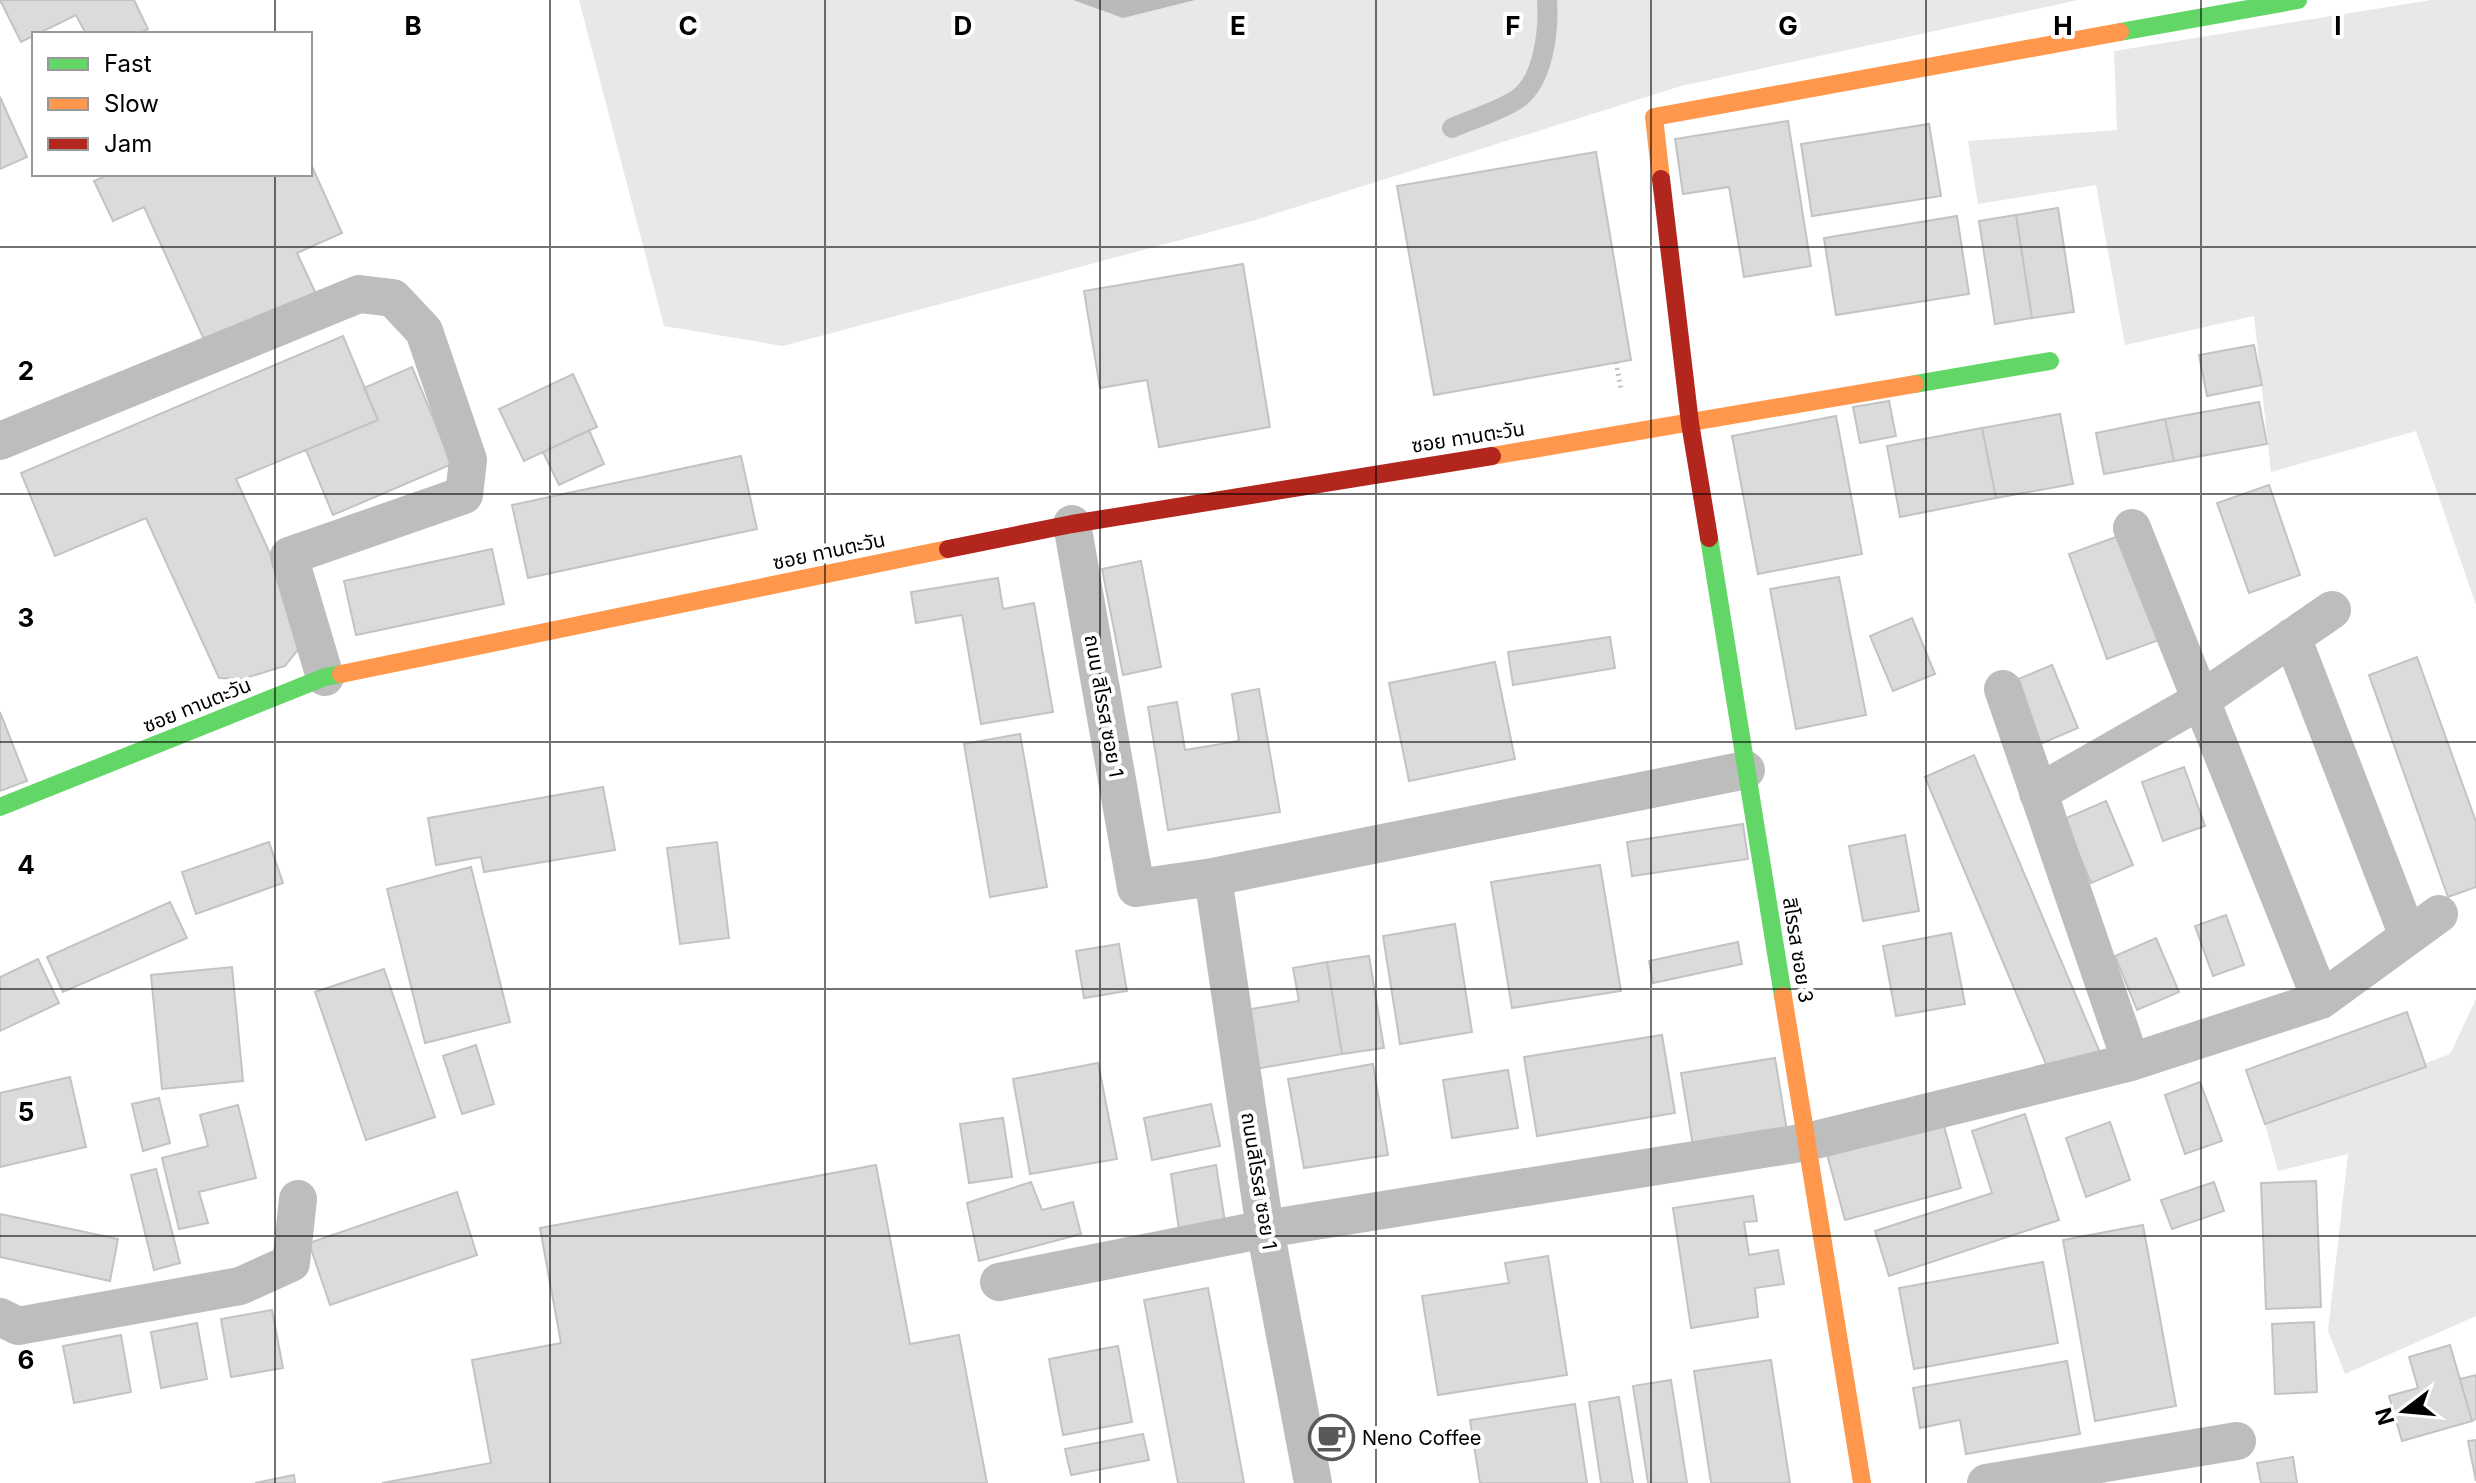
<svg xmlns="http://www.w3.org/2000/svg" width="2476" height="1483" viewBox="0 0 2476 1483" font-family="Inter,'Noto Sans Thai',sans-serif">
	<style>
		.green { fill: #e8e8e8 }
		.water { fill: #bababa }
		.building { fill: #dbdbdb; stroke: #c3c3c3; stroke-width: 2 }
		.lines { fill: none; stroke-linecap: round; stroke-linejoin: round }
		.path { stroke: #c2c2c2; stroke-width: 5; stroke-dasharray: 2 4; stroke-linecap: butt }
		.lane { stroke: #bdbdbd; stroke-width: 20 }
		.street { stroke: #bdbdbd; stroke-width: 38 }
		.fast { stroke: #63d668; stroke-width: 18 }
		.slow { stroke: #ff974d; stroke-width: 18 }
		.jam { stroke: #b3261e; stroke-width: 18 }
		.grid { fill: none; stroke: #000; stroke-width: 2; stroke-opacity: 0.55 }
		.labels { text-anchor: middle; stroke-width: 8; stroke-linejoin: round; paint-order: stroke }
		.street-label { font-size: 20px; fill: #000; stroke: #fff }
		.poi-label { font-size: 20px; fill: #000; stroke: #fff; text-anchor: start }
		.grid-label { font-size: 26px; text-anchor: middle; font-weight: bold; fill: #000; stroke: #fff; stroke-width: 8; stroke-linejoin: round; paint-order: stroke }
	</style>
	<rect width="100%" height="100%" fill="#fff"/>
	<!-- green -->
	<path class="green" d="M579,0h1499l-397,86 -429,135 -469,125 -119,-20z
		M2431,0h45v605l-60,-174 -145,41 -17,-156 -129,29 -29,-160 -118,19 -10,-63 149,-11 -3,-79z
		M2476,999v317l-131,58 -17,-43 20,-177 -70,17 -13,-47 185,-70z"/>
	<!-- water -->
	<path class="water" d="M1073,0h122l-72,18z"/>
	<!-- building -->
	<path class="building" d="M0,0h134l14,29 -10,5h-52l-10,-19 -55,27z
		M0,97l27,60 -27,12z
		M1788,121l23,145 -67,11 -15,-90 -46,7 -8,-55z
		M1929,124l12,72 -129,20 -11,-72z
		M1596,152l35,208 -197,35 -37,-209z
		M310,162l32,71 -45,20 19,41 -110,50 -62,-137 -31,14 -19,-40 16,-7h200z
		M2058,208l16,104 -42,6 -16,-103z
		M2016,215l16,103 -37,6 -16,-103z
		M1957,216l12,78 -133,21 -12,-77z
		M1243,264l27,163 -111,20 -12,-67 -47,8 -16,-97z
		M343,336l35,84 -142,59 72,158 -23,29 -43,13 -23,-1 -73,-160 -91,38 -34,-83z
		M2254,345l8,40 -55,11 -8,-41z
		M412,367l40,97 -119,51 -27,-65 72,-30 -14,-32z
		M573,374l24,53 -73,34 -25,-52z
		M1889,401l7,35 -36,7 -7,-36z
		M2259,402l8,42 -93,17 -9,-42z
		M2060,414l13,70 -77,14 -14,-70z
		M1836,416l26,138 -104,20 -26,-138z
		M2165,419l9,42 -70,13 -8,-41z
		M1982,428l14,70 -96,19 -13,-71z
		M589,430l15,34 -45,21 -16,-33z
		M741,456l16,73 -229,49 -16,-73z
		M2269,485l31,90 -51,18 -32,-90z
		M2121,535l38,105 -52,19 -38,-105z
		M492,549l12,55 -148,31 -12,-54z
		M1141,561l20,106 -38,8 -21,-106z
		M1839,577l27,138 -70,14 -26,-140z
		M998,578l5,31 31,-6 19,109 -72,12 -19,-109 -46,8 -5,-31z
		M1912,618l23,56 -42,17 -23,-55z
		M1610,637l5,31 -102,17 -5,-33z
		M2417,657l59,165v65l-28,10 -79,-222z
		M1495,662l20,97 -106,22 -20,-98z
		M2052,665l26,63 -40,17 -27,-63z
		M1259,689l21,123 -112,18 -20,-123 29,-5 8,48 54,-9 -7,-47z
		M0,712l27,69 -27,10z
		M1020,734l27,153 -57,10 -26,-153z
		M1974,755l127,300 -50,21 -126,-299z
		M2184,767l21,59 -42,15 -21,-59z
		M603,787l12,63 -131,22 -3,-15 -45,8 -8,-47z
		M2106,801l27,64 -42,18 -27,-64z
		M1743,824l5,35 -116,17 -5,-34z
		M1905,835l14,76 -56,10 -14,-75z
		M269,842l14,41 -87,31 -14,-42z
		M717,842l12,96 -49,6 -13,-96z
		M1600,865l21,126 -109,17 -21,-126z
		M471,867l39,155 -85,21 -38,-154z
		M170,902l17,36 -124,54 -16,-35z
		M2226,915l18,50 -31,11 -18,-50z
		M1455,924l17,108 -72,12 -17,-108z
		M1951,933l14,71 -69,12 -13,-70z
		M2156,938l23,54 -42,18 -22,-54z
		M1738,942l4,22 -89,19 -4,-22z
		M1119,944l8,47 -43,7 -8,-47z
		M1369,956l15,92 -42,6 -15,-92z
		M38,959l21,44 -59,28v-54z
		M1327,962l15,92 -87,15 -10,-59 54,-9 -6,-33z
		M232,967l11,114 -81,8 -11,-114z
		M384,969l51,148 -69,23 -51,-148z
		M2407,1012l19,55 -161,57 -19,-54z
		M1662,1035l13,78 -138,23 -13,-79z
		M476,1045l18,59 -32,10 -19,-58z
		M1775,1058l13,79 -94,15 -13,-79z
		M1098,1063l19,96 -87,15 -17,-95z
		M1373,1064l15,91 -84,13 -16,-89z
		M1508,1070l10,58 -66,10 -9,-58z
		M70,1077l16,70 -86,20v-74z
		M2200,1082l22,59 -37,13 -20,-59z
		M159,1098l11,45 -27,8 -11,-47z
		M1211,1104l9,42 -68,14 -8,-42z
		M238,1105l18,73 -57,14 9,31 -29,6 -17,-71 46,-12 -8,-31z
		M2025,1114l34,106 -170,56 -14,-45 117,-38 -20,-62z
		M1941,1115l20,73 -116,32 -20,-73z
		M1003,1118l9,59 -43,6 -9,-59z
		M2110,1122l20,58 -44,17 -20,-59z
		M876,1165l34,179 49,-9 28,148h-605l109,-20 -19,-103 89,-17 -21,-115z
		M1216,1165l9,57 -46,8 -8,-56z
		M156,1169l24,94 -26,7 -23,-95z
		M2316,1181l5,126 -55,2 -5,-126z
		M1031,1182l11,28 31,-8 8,32 -102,27 -12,-58z
		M2214,1182l10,29 -52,18 -11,-29z
		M457,1192l20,63 -147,50 -21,-62z
		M1753,1196l4,25 -13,1 5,33 29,-5 6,34 -29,4 3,29 -67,11 -18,-120z
		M0,1214l118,25 -8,42 -110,-24z
		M2143,1225l33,181 -81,15 -32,-181z
		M1548,1256l19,119 -129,20 -16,-99 87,-13 -4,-20z
		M2043,1262l15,81 -144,26 -15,-81z
		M1208,1288l36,195h-66l-34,-183z
		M272,1310l11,58 -52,9 -10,-58z
		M2314,1322l3,70 -42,2 -3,-70z
		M197,1323l10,56 -46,9 -10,-56z
		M121,1335l10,57 -57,11 -11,-57z
		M2450,1345l22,76 -70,20 -13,-45 29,-8 -9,-31z
		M1118,1346l14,76 -69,13 -14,-76z
		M1771,1360l19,123h-79l-17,-112z
		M2067,1361l13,73 -114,20 -6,-34 -40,8 -7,-40z
		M2476,1375v44l-4,2 -12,-42z
		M1671,1380l16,103h-39l-15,-97z
		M1619,1397l14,86h-32l-12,-81z
		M1575,1404l12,79h-107l-10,-63z
		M1143,1434l6,26 -78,15 -6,-26z
		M2476,1440v41l-8,-40z
		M2293,1457l4,26h-36l-4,-20z
		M294,1475l1,8h-40z"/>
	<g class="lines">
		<!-- path -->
		<path class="path" d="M1616,362l5,27"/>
		<!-- lane -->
		<path class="lane" d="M1452,128c20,-9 45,-16 64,-28 28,-18 33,-70 31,-100"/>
		<!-- street -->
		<path class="street" d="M0,441l359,-147 34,4 31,33 44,129 -4,35 -175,61 36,121
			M1072,524l64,364 77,-11 533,-107
			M2132,528l189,472
			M2292,637l116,299
			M2003,689l128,373
			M2038,793l163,-93 131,-90
			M1213,877l52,352 48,254
			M999,1282l266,-53 542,-87 324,-80 190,-62 118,-86
			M0,1317l18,9 222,-40 51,-23 7,-64
			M1986,1483l251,-42"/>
		<!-- fast -->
		<path class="fast" d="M2120,32l178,-32
			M1915,384l135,-23
			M1709,538l74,458
			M0,807l325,-130 16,-3"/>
		<!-- slow -->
		<path class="slow" d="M1661,179l-7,-62 466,-85
			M1492,456l423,-72
			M341,674l607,-125
			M1783,996l79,487"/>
		<!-- jam -->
		<path class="jam" d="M1661,179l29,244 19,115
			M948,549l124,-25 420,-68"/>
	</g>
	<!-- grid -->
	<path class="grid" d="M275,0v34M550,0v1483M825,0v1483M1100,0v1483M1376,0v1483M1651,0v1483M1926,0v1483M2201,0v1483M275,174v1309M0,247h2476M0,494h2476M0,742h2476M0,989h2476M0,1236h2476"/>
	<!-- icons -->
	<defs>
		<symbol id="cafe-ring" viewBox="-11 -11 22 22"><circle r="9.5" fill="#fff" stroke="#595959" stroke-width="1.5"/><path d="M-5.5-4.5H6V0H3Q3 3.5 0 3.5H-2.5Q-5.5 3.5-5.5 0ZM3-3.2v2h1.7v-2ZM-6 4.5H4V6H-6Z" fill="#595959"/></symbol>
	</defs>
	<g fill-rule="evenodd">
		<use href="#cafe-ring" x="1306" y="1412" width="51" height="51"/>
	</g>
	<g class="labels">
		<!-- street labels -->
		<g class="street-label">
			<text transform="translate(1468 437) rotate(-9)" y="7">ซอย ทานตะวัน</text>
			<text transform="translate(829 551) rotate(-12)" y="7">ซอย ทานตะวัน</text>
			<text transform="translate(197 705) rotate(-22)" y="7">ซอย ทานตะวัน</text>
			<text transform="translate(1104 706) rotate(80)" y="7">ถนน สิโรรส ซอย 1</text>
			<text transform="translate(1798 950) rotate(81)" y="7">สิโรรส ซอย 3</text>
			<text transform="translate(1259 1181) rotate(81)" y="7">ถนนสิโรรส ซอย 1</text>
		</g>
		<!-- poi labels -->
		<g class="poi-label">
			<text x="1362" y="1445">Neno Coffee</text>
		</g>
	</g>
	<g class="grid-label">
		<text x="413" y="35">B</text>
		<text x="688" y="35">C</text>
		<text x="963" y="35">D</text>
		<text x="1238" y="35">E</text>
		<text x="1513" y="35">F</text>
		<text x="1788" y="35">G</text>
		<text x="2063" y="35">H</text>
		<text x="2338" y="35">I</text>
		<text x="26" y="380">2</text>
		<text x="26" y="627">3</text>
		<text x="26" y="874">4</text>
		<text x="26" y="1121">5</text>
		<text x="26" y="1369">6</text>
	</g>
	<!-- legend -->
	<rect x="32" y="32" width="280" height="144" fill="#ffffff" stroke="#999999" stroke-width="2"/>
	<rect x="48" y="58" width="40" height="12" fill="#63d668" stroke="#999999" stroke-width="2"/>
	<text x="104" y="72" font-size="24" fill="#000000">Fast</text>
	<rect x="48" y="98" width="40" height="12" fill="#ff974d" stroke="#999999" stroke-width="2"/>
	<text x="104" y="112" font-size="24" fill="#000000">Slow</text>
	<rect x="48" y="138" width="40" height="12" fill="#b3261e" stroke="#999999" stroke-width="2"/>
	<text x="104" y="152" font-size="24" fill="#000000">Jam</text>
	<!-- north arrow -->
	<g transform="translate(2404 1411) rotate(254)" stroke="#ffffff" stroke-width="6" paint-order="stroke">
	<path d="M0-6L14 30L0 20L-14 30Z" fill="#000000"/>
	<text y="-12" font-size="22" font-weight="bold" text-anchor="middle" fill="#000000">N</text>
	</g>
</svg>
